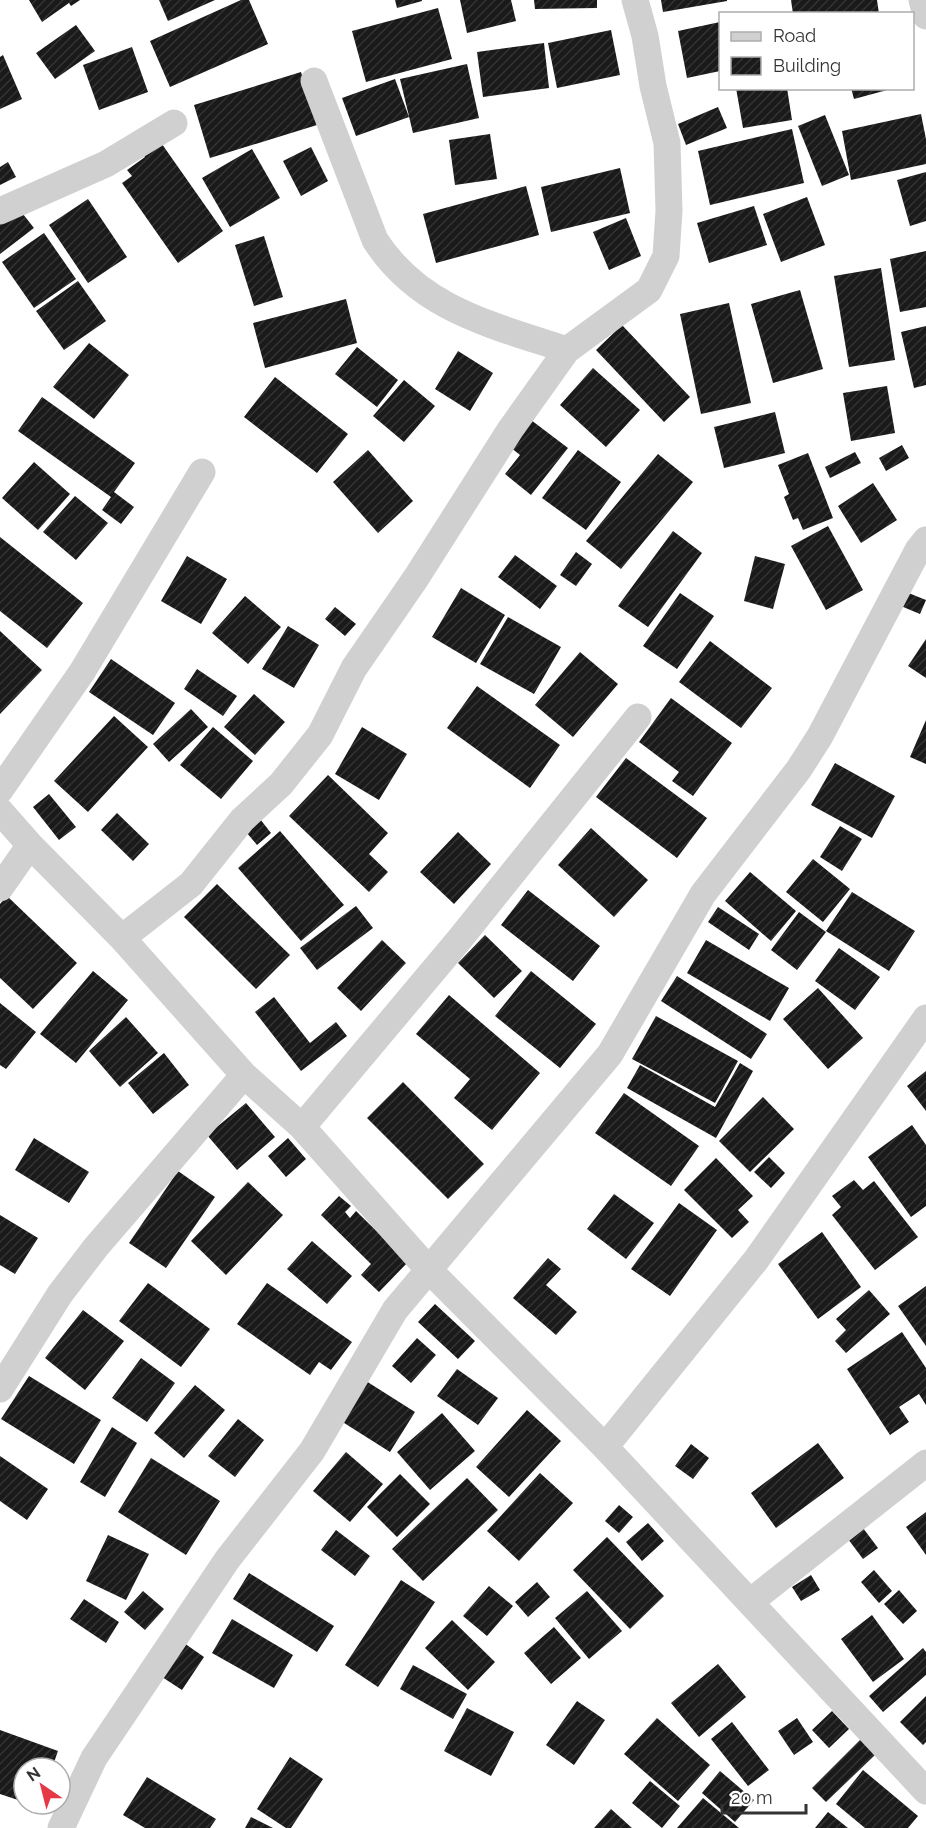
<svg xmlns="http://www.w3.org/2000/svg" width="926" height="1828" viewBox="0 0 926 1828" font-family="Raleway,sans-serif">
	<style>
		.building { fill: url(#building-hatch) }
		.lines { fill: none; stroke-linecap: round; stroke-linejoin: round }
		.street { stroke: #d0d0d0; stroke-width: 27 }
	</style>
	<defs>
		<pattern id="building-hatch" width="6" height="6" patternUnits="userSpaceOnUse" patternTransform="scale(1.5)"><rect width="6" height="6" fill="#1a1a1a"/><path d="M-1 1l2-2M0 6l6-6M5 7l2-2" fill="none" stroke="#333"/></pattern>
	</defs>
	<rect width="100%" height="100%" fill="#fff"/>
	<!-- building -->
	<path class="building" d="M29,0h51l-9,6 -2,-3 -27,19z
		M159,0h56l-47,21z
		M241,0h8l19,44 -98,43 -20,-46z
		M395,0h27v1l-25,7z
		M460,0h51l5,21 -49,12z
		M534,0h63v8l-62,1z
		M661,0h66v1l-64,11z
		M791,0h86l2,14h-86z
		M438,8l14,51 -86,23 -14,-51z
		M720,22v49l-33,7 -9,-47z
		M76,25l19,26 -40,28 -19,-26z
		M611,30l9,45 -63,13 -9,-45z
		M544,43l5,45 -66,9 -6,-45z
		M132,47l16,45 -49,18 -16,-45z
		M3,55l19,44 -22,10v-52z
		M467,64l12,54 -66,15 -13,-54z
		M301,72l16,53 -107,33 -16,-53z
		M395,79l14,38 -53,19 -14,-38z
		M736,88h51l5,32 -49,8z
		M851,88h40v1l-37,10z
		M718,107l9,21 -41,17 -8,-21z
		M921,114l5,25v25l-75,16 -9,-49z
		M825,115l24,60 -27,11 -24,-60z
		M792,129l12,54 -94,22 -12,-54z
		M490,134l7,45 -42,6 -6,-45z
		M157,137l66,94 -45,32 -56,-80 10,-7 -5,-6 18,-13 -5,-7z
		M311,147l17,34 -27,15 -18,-35z
		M252,149l28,49 -50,29 -28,-49z
		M8,162l8,15 -16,8v-18z
		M620,168l10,45 -79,19 -10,-45z
		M926,172v49l-16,5 -13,-46z
		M526,186l13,49 -103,28 -13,-49z
		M807,197l18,48 -44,17 -18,-48z
		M88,199l39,58 -39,26 -39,-58z
		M754,206l13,39 -58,18 -12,-40z
		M19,209l15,19 -34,26v-30z
		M626,218l15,38 -32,14 -16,-38z
		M44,233l32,46 -42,29 -32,-46z
		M264,236l19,61 -29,9 -19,-61z
		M926,251v56l-26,5 -10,-53z
		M881,268l14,92 -46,7 -15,-91z
		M78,281l28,40 -42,29 -28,-39z
		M800,290l23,79 -50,14 -22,-79z
		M346,299l11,44 -92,25 -12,-45z
		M729,303l22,100 -50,11 -21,-100z
		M622,325l68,72 -26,25 -68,-72z
		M926,326v59l-12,3 -13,-56z
		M89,343l40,32 -35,44 -41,-32z
		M357,347l41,33 -21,27 -42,-33z
		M458,351l35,22 -23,38 -35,-22z
		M593,368l47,42 -34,37 -46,-42z
		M275,377l73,57 -31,39 -73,-56z
		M404,380l31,26 -31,36 -31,-26z
		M887,386l8,47 -44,8 -8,-48z
		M42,397l93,66 -21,29 20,15 -13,17 -19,-14 9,-13 -93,-66z
		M775,412l10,41 -61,15 -10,-41z
		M531,420l37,28 -37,47 -26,-21 15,-19 -10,-8z
		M902,445l7,13 -23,13 -7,-13z
		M368,450l45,51 -35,32 -45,-51z
		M578,450l43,32 -35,48 -44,-32z
		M855,452l6,11 -31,15 -5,-11z
		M808,453l25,65 -30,12 -5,-12 -5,2 -9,-23 5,-3 -11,-29z
		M658,454l35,28 -72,87 -35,-28z
		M34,462l36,32 -32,36 -36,-32z
		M873,483l24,37 -36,23 -23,-37z
		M75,496l33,27 -32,37 -33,-28z
		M828,526l35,64 -37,20 -35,-64z
		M673,531l29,22 -54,74 -30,-21z
		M0,537l83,66 -36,45 -47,-37z
		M576,552l16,12 -16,22 -16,-11z
		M515,555l42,31 -17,23 -42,-32z
		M187,556l40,23 -26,45 -40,-23z
		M755,556l30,8 -12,45 -29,-8z
		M461,588l44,27 -29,48 -44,-26z
		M901,590l25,10 -6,14 -24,-10z
		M680,593l34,23 -37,53 -34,-23z
		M245,596l36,31 -33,37 -36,-31z
		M335,607l21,17 -11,12 -20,-17z
		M508,617l53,30 -27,47 -54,-30z
		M288,626l31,19 -25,43 -32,-19z
		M0,631l42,39 -42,44z
		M926,639v39l-18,-12z
		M710,641l62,47 -31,40 -62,-46z
		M580,652l38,32 -45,53 -38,-32z
		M111,659l64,44 -22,32 -64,-43z
		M197,669l40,27 -14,20 -39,-27z
		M477,686l83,59 -30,43 -83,-60z
		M254,694l31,28 -30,33 -31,-28z
		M671,698l61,45 -39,53 -21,-15 7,-9 -40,-30z
		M191,709l17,18 -39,35 -16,-18z
		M114,716l34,31 -60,65 -34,-31z
		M926,720v44l-16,-7z
		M213,727l40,34 -32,38 -41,-34z
		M362,727l45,27 -28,46 -44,-26z
		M626,758l81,60 -30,40 -81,-61z
		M835,763l60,33 -23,42 -61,-33z
		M328,775l60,58 -19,21 19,18 -19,20 -80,-76z
		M49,794l27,33 -17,13 -26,-33z
		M117,813l32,31 -16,17 -32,-31z
		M260,819l11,14 -14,12 -11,-13z
		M840,826l22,13 -20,32 -22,-14z
		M591,828l57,52 -34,37 -56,-52z
		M280,831l64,74 -43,36 -63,-73z
		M458,832l33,32 -37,40 -34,-32z
		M813,859l37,30 -27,33 -37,-30z
		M750,872l46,39 -25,30 -46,-40z
		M217,884l73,71 -34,34 -72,-72z
		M528,890l72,56 -27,35 -72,-56z
		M852,892l63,39 -26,40 -63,-40z
		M7,896l70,67 -44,46 -33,-31v-74z
		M356,906l17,22 -56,42 -17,-22z
		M718,907l41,27 -10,16 -41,-28z
		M799,912l27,20 -29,38 -26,-20z
		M485,935l37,36 -28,27 -36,-35z
		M382,940l24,23 -45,48 -24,-23z
		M706,940l83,48 -19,33 -83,-48z
		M839,948l41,29 -25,33 -40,-29z
		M93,971l35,29 -52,63 -36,-29z
		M531,971l65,53 -36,44 -65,-52z
		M677,976l90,58 -16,25 -90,-58z
		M818,988l45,50 -35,31 -45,-50z
		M449,995l91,78 -48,57 -38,-32 16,-19 -54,-45z
		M274,997l36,46 26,-21 11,14 -46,35 -46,-59z
		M0,1003l36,29 -30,37 -6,-4z
		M656,1016l82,45 -23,42 -83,-44z
		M126,1017l32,36 -38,34 -31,-36z
		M164,1053l25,32 -36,29 -25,-31z
		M740,1063l13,8 -37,67 -89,-50 13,-23 75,42z
		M926,1071v40l-19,-25z
		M403,1082l81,82 -36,35 -81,-81z
		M624,1093l75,53 -28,40 -76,-53z
		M763,1097l31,32 -44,43 -31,-31z
		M246,1103l29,34 -38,33 -30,-35z
		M912,1125l14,20v61l-15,11 -43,-60z
		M34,1138l55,34 -20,31 -54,-33z
		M288,1138l18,21 -20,18 -18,-21z
		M769,1157l16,16 -14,15 -17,-16z
		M716,1158l37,38 -15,14 11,12 -17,16 -48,-48z
		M178,1171l37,26 -49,71 -37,-25z
		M854,1180l9,10 11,-9 44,56 -43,33 -43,-55 9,-8 -9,-11z
		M248,1182l35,33 -57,60 -35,-34z
		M614,1194l40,29 -28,36 -39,-30z
		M339,1196l12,10 -6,6 5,6 6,-7 52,51 -29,30 -18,-17 10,-11 -50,-49z
		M679,1203l38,27 -47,66 -39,-27z
		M0,1215l38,23 -23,36 -15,-9z
		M822,1232l39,55 -43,32 -40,-55z
		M312,1241l40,35 -25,28 -40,-35z
		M548,1258l13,11 -15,16 31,27 -21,23 -43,-37z
		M148,1283l62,46 -29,38 -62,-46z
		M267,1283l85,59 -21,28 -12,-8 -9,13 -73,-51z
		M926,1286v60l-28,-40z
		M869,1290l21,24 -44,39 -11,-12 11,-11 -10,-11z
		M435,1304l40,37 -17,18 -40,-37z
		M83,1310l41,31 -39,49 -40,-32z
		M902,1332l24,36v37l-7,-11 -20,13 10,15 -19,13 -43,-66z
		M417,1338l19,17 -25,28 -19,-17z
		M141,1358l34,25 -28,39 -35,-24z
		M457,1369l41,29 -20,27 -41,-29z
		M29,1376l72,44 -27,44 -73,-45z
		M366,1381l49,31 -25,40 -49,-31z
		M195,1385l30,25 -41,48 -30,-25z
		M527,1410l34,31 -52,56 -33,-30z
		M442,1413l33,38 -45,39 -33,-38z
		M238,1419l26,21 -29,37 -27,-21z
		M112,1427l25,16 -32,54 -25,-15z
		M818,1443l26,35 -68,50 -25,-35z
		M691,1444l18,14 -16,21 -18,-13z
		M346,1452l37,32 -33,38 -37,-31z
		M0,1456l48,33 -21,31 -27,-19z
		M151,1458l69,43 -34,54 -68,-43z
		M540,1473l33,30 -54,58 -32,-30z
		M400,1474l30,30 -33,33 -30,-30z
		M467,1478l31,32 -75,71 -31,-32z
		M619,1505l14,12 -14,16 -14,-12z
		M926,1512v43l-20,-28z
		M648,1523l16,18 -22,20 -16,-19z
		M863,1528l15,20 -15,11 -15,-20z
		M336,1530l34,26 -15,20 -34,-26z
		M108,1535l41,19 -23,46 -40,-19z
		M607,1537l57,59 -34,33 -57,-59z
		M874,1570l18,21 -13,12 -18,-21z
		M249,1573l85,53 -17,26 -84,-53z
		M811,1575l9,15 -19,11 -9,-14z
		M401,1580l34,22 -57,85 -33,-22z
		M537,1582l13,15 -22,20 -13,-15z
		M489,1586l24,20 -26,30 -24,-20z
		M899,1590l18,21 -14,13 -19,-20z
		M143,1591l21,18 -19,21 -21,-18z
		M587,1591l35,40 -33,28 -34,-41z
		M84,1599l35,23 -13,21 -36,-24z
		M872,1615l32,44 -31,23 -32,-43z
		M232,1619l61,36 -19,33 -62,-35z
		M452,1620l43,42 -27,28 -43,-42z
		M554,1627l27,31 -30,26 -27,-31z
		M184,1643l20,14 -22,33 -20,-13z
		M923,1648l3,4v23l-43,37 -14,-16z
		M718,1664l28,33 -47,40 -28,-34z
		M413,1665l54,29 -14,25 -53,-30z
		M926,1696v46l-3,3 -23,-23z
		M577,1701l28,19 -31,45 -28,-20z
		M467,1708l47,24 -23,44 -47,-25z
		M832,1711l17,18 -20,19 -17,-18z
		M657,1718l53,47 -32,36 -54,-47z
		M797,1718l16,24 -19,13 -16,-24z
		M732,1722l37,48 -21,16 -37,-47z
		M0,1730l58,21 -6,17h-28v34l-24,-8z
		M861,1739l15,15 -50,48 -14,-14z
		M290,1757l33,22 -32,49h-5l-29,-19z
		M863,1770l55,46 -10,12h-43l-29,-24z
		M720,1771l34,29 -19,22 -33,-29z
		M147,1777l69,42 -6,9h-65l-22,-13z
		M650,1781l30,25 -18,22 -30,-25z
		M703,1798l36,30h-62z
		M611,1809l21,19h-38z
		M828,1812l20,16h-33z
		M251,1817l22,11h-28z"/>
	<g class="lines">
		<!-- street -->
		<path class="street" d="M922,0l4,16
			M314,81l61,159c45,70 118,85 192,110
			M0,211l106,-47 68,-41
			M0,790l82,-118 120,-200
			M0,811l30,34 92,93 122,137 58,52 127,143 176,177 321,344
			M0,888l30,-43
			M122,938l69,-54 51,-64 39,-36 39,-49 34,-67 62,-90 94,-148 57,-80 82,-60 17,-34 3,-45 -2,-68 -14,-57 -8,-50 -10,-36
			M302,1127l157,-187 179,-223
			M0,1389l60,-95 36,-47 148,-172
			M605,1447l151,-187 170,-242
			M750,1602l176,-139
			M61,1828l33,-70 133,-198 85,-109 83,-141 215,-256 93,-160 96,-125 21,-33 98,-186 8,-10"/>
	</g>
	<!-- legend -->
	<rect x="719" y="12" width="195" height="78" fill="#ffffff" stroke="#adadad" stroke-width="1.5"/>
	<rect x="731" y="32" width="30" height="9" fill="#d0d0d0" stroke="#adadad" stroke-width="1.5"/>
	<text x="773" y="42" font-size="18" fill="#333333">Road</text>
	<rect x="731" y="57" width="30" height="18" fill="url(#building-hatch)" stroke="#adadad" stroke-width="1.5"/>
	<text x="773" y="72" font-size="18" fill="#333333">Building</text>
	<!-- north arrow -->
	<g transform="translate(42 1786) rotate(325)"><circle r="28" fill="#ffffff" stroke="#adadad" stroke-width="1.5"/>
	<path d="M0-4.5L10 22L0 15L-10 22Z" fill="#e63946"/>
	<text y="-9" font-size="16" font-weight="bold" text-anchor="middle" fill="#333333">N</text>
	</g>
	<!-- scale -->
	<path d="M722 1804v9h84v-9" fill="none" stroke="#333333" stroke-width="3"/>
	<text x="731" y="1804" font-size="18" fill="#333333" stroke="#ffffff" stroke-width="4.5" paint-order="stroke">20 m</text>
</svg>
